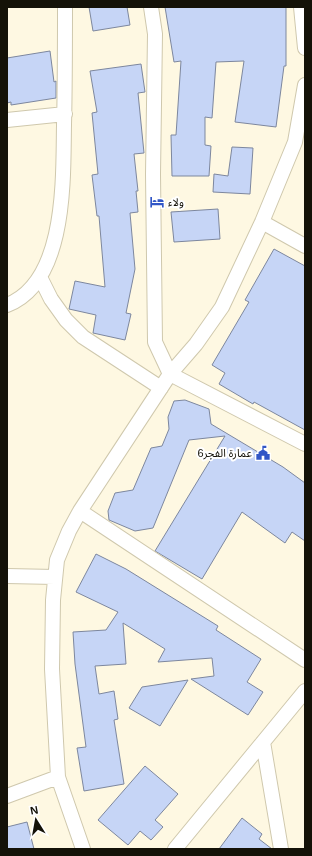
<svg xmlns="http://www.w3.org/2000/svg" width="312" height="856" viewBox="0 0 312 856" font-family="Arial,'Noto Sans Arabic',sans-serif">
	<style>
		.building { fill: #c6d5f6; stroke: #7d879e }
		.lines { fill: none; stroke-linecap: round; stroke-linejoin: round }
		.street-casing { stroke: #cfc8ad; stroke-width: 16 }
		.street { stroke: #fff; stroke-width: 14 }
		.labels { text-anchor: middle; stroke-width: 4; stroke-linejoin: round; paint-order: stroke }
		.poi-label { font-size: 11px; fill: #141208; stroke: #fff; text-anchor: start }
	</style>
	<rect width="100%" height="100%" fill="#fef8e2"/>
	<!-- building -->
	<path class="building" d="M89,7h38l3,18 -37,6z
		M165,7h121v59h-2l-8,61 -41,-5 9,-61 -28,1 -4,56 -7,-1v28l6,1 -2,30h-37l-1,-41h5l5,-74 -7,1z
		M50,51l4,31 2,-1v17l-45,7v-3l-4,1v-45z
		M141,64l4,28 -7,1 6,60 -10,1 4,37h-2l2,21 -8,1 5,56 -9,44 5,1 -6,26 -32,-7 3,-18 -27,-6 6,-28 30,6 -6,-71h-2l-5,-41 6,-1 -6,-61 5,-1 -7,-41z
		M232,147l21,1 -3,46 -37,-2 1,-18 14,2z
		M218,209l2,30 -46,3 -3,-30z
		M274,249l31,17v164l-51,-28 -1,2 -34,-20 6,-11 -13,-8 37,-63 -4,-2z
		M185,400l24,9 2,15 72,43 22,16v58l-13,-9 -7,11 -43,-31 -40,67 -47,-28 70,-115 -36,4 -36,88 -18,3 -26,-11 -1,-9 7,-18 18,-3 18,-42 11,-2 7,-17 -1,-12 6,-16z
		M96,554l30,15 92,57 -2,4 45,29 -14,23 16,10 -15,23 -57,-36 23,-3 -2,-18 -54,4 7,-13 -42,-26 3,41 -31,2 4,28 15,-3 4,28 -4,1 10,64 -40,7 -7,-43 9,-1 -11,-83 -2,-32 33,-2 12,-18 -42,-20z
		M188,680l-28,46 -31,-18 13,-21z
		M145,766l33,28 -23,26 8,7 -12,13 -11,-9 -12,14 -30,-25z
		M242,818l20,16 -3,5 13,10h-53z
		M27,822l7,27h-27v-22z"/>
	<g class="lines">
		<defs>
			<path id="street" d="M151,7l4,27 -2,140 2,168 15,32 135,70
				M301,7l4,41
				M7,120l58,-6
				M262,222l43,24
				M40,277l11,22 15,21 17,17 78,51
				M7,305c60,-23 56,-127 57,-180 1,-39 1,-79 1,-118
				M80,511l225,149
				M7,576l48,1
				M263,742l18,107
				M7,796l51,-19
				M83,849l-25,-72 -6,-108 1,-69 4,-40 12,-29 11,-20 90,-137 26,-30 26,-37 40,-85 33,-80 10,-57
				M175,849l130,-158"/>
		</defs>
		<!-- street casing -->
		<use href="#street" class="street-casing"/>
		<!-- street -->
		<use href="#street" class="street"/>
	</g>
	<!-- icons -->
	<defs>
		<symbol id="hotel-bare" viewBox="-9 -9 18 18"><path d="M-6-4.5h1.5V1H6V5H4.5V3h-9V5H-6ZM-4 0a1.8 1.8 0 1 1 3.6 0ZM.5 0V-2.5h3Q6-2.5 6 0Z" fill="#3156c6" stroke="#fff" stroke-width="2.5" paint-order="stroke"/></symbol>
		<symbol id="civic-bare" viewBox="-9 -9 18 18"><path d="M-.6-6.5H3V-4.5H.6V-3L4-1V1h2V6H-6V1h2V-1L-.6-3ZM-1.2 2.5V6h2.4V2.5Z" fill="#3156c6" stroke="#fff" stroke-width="2.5" paint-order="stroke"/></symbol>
	</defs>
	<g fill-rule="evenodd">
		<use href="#hotel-bare" x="147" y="192" width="20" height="20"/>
		<use href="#civic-bare" x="253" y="443" width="20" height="20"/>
	</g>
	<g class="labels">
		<!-- poi labels -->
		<g class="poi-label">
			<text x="168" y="206">ولاء</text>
			<text x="252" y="457" text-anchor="end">عمارة الفجر6</text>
		</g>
	</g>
	<!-- border -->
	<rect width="312" height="856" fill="none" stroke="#141208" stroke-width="16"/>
	<!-- north arrow -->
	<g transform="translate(36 820) rotate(349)" stroke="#ffffff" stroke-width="3" paint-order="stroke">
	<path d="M0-3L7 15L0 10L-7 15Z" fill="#141208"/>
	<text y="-6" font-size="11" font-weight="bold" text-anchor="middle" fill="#141208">N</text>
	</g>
</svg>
